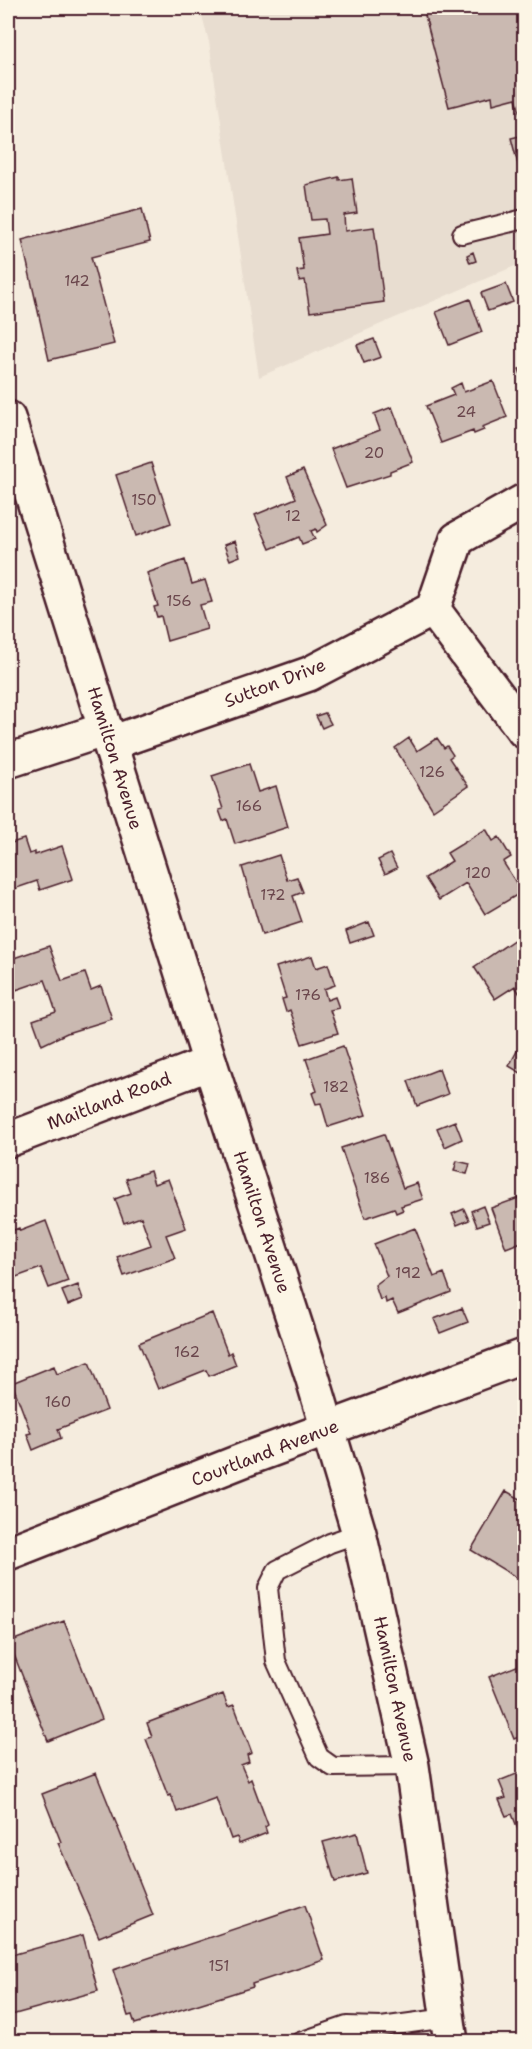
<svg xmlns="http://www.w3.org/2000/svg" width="532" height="2049" viewBox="0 0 532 2049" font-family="'Shantell Sans',sans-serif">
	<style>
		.built { fill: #e8ddd0 }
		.building { fill: #cab9b1; stroke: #4a1f2b; stroke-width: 1.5 }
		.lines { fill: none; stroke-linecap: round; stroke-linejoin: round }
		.lane-casing { stroke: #4a1f2b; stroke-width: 22 }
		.street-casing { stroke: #4a1f2b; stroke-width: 38 }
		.secondary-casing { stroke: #4a1f2b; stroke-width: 38 }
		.primary-casing { stroke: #4a1f2b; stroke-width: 38 }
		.lane { stroke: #fcf5e5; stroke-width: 18 }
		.street { stroke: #fcf5e5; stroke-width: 33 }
		.secondary { stroke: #fcf5e5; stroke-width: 33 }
		.primary { stroke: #fcf5e5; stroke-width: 33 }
		.labels { text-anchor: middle; stroke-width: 5; stroke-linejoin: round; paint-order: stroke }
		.number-label { font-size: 15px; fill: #6a464c }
		.street-label { font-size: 18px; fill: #4a1f2b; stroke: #fcf5e5 }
	</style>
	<rect width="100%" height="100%" fill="#f5ecde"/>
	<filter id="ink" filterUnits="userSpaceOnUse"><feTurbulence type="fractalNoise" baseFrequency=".0167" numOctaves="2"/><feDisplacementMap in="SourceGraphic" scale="12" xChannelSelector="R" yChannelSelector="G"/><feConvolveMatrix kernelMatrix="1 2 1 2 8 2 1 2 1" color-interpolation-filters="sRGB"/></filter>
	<g filter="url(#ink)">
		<!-- built -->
		<path class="built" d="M200,8h324v254l-265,115 -50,-335z"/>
		<!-- building -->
		<path class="building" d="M423,8h101v122l-8,-32 -23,6 -1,-8 -43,11z
			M524,135v52l-13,-49z
			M339,177v3l13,-2 5,35 -13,2 1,16 29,-4 10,75 -74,10 -5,-32 -6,1 -2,-10 7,-1 -5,-32 28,-4 -2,-15 -14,1 -5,-35z
			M142,209l8,33 -59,15 23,87 -65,16 -27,-120z
			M473,252l3,9 -6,2 -3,-8z
			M506,284l7,18 -25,9 -7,-18z
			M470,299l12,33 -33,13 -13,-33z
			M374,339l7,18 -17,6 -7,-18z
			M524,368v15l-5,-14z
			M493,381l14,36 -25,10 2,3 -10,4 -1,-3 -32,12 -15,-37 28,-11 -3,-7 10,-5 3,9z
			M392,407l21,55 -23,9v3l-44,14 -15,-39 49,-19 -6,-16z
			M151,463l20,60 -35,13 -20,-61z
			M303,470l24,55 -10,7 -1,-3 -5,2 4,8 -13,5 -3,-7 -29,12 -15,-34 41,-17 -9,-21z
			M235,541l5,15 -10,4 -6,-15z
			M185,560l7,24 13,-4 7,22 -12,3 7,24 -40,12 -6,-25 -4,1 -3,-10 4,-1 -11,-33z
			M325,713l6,11 -9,4 -6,-12z
			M409,738l8,13 20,-13 7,10 3,-2 6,9 -4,3 19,28 -35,24 -38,-62z
			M249,764l9,28 18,-6 12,41 -53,17 -8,-25 -4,2 -4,-11 4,-1 -11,-33z
			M486,829l7,12 6,-4 12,20 -8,5 19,30 -37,22 -19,-31 -27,17 -14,-22 27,-17 -5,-8z
			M24,839l5,15 6,-2v3l27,-9 11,33 -33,11 -3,-9 -29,10v-47z
			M390,854l7,14 -12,6 -7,-14z
			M279,855l8,25 10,-3 6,15 -10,4 9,26 -40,13 -20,-68z
			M369,922l5,13 -24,8 -4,-12z
			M524,933v68l-9,-15 -20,13 -21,-32z
			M49,946l13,35 23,-8 6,17 10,-4 11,33 -45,14 -25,12 -9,-25 23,-8 -8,-24 -3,-8 -29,10 -8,-30z
			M312,956l4,12 12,-4 7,21 -11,4 3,11 8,-3 4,11 -9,2 8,23 -36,11 -12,-34 -4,2 -4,-13 4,-1 -10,-31z
			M524,1038v37l-15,-9z
			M343,1046l23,69 -38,12 -7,-24 -5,1 -4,-11 5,-2 -11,-32z
			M439,1069l9,25 -31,12 -9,-25z
			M455,1121l7,18 -17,8 -8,-19z
			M384,1134l19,54 14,-5 6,16 -22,7 2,4 -7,3 -2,-5 -29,10 -24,-70z
			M457,1161l13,3 -3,10 -13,-3z
			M150,1171l4,13 14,-5 18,49 -20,7 9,23 -51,18 -7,-19 34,-12 -10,-28 -17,6 -9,-24 16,-6 -5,-14z
			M524,1196v45l-18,7 -15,-40z
			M483,1206l6,16 -12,4 -6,-15z
			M464,1209l5,11 -12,5 -5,-11z
			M46,1221l22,60 -19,7 -8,-20 -33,12v-48l11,-4 1,3z
			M415,1228l19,49 10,-4 7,19 -53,21 -6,-13 -6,3 -1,-5 -5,2 -5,-15 12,-9 -13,-32z
			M78,1285l5,14 -15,6 -6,-14z
			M462,1308l6,14 -28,11 -6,-14z
			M212,1313l16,41 3,-2 5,13 -27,11 -3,-6 -48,19 -19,-46z
			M89,1362l18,48 -49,19 3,9 -28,12 -6,-16 4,-1 -19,-50 42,-17 3,8z
			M506,1491l18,10v81l-53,-32z
			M64,1621l38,98 -54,22 -39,-99z
			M524,1663v72l-10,4 -25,-62z
			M223,1694l5,13 6,-2 18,48 -5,2 2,7 -8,3 7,16 3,-2 17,46 -3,2 2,6 -28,11 -2,-7 -6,2 -15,-41 -39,14 -6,-17 -3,1 -22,-57 6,-2 -5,-14z
			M524,1771v65l-2,-5 -3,1 -7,-18 -6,2 -7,-16 7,-2 -7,-17z
			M96,1773l57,142 -54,22 -41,-94 3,-1 -19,-48z
			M357,1833l10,40 -32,9 -12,-40z
			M305,1905l19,55 -72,24 1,3 -118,37 -3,-9 -4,1 -15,-46z
			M83,1935l15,56 -90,25v-60z"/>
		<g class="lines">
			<defs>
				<path id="lane" d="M462,234l62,-15
					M359,1533l-29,10 -53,27 -9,18 8,73 43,96 14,10 79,-1
					M300,2042l47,-16 34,1 66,-9"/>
				<path id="street" d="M433,609l91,122
					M111,743l198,-69 124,-65 24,-70 67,-38
					M8,761l98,-32
					M8,1140l202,-77"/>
				<path id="secondary" d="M8,418l202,645 102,313 47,157 53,233 39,276"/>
				<path id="primary" d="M8,1553l241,-95 275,-102"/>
			</defs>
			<!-- lane casing -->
			<use href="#lane" class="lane-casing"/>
			<!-- street casing -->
			<use href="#street" class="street-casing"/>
			<!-- secondary casing -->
			<use href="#secondary" class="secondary-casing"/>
			<!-- primary casing -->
			<use href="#primary" class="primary-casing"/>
			<!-- lane -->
			<use href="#lane" class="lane"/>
			<!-- street -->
			<use href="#street" class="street"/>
			<!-- secondary -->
			<use href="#secondary" class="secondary"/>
			<!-- primary -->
			<use href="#primary" class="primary"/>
		</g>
	</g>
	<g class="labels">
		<!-- number labels -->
		<g class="number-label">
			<text x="77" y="286">142</text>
			<text x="466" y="417">24</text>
			<text x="374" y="458">20</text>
			<text x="144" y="505">150</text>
			<text x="293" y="521">12</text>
			<text x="179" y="606">156</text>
			<text x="432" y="777">126</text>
			<text x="249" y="811">166</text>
			<text x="478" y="878">120</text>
			<text x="273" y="900">172</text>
			<text x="308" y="1000">176</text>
			<text x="336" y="1092">182</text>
			<text x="377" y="1183">186</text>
			<text x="408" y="1278">192</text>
			<text x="187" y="1357">162</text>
			<text x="58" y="1407">160</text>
			<text x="219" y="1971">151</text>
		</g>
		<!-- street labels -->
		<g class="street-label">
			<text transform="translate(275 683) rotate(-21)" y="6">Sutton Drive</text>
			<text transform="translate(115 758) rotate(73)" y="6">Hamilton Avenue</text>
			<text transform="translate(109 1101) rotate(-21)" y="6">Maitland Road</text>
			<text transform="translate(262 1222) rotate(72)" y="6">Hamilton Avenue</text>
			<text transform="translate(265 1453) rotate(-21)" y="6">Courtland Avenue</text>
			<text transform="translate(395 1689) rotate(78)" y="6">Hamilton Avenue</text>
		</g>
	</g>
	<!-- margin -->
	<rect width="532" height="2049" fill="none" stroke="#fcf5e5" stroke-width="30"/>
	<rect x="15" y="15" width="502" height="2019" fill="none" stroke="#4a1f2b" stroke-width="2" filter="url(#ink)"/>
</svg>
